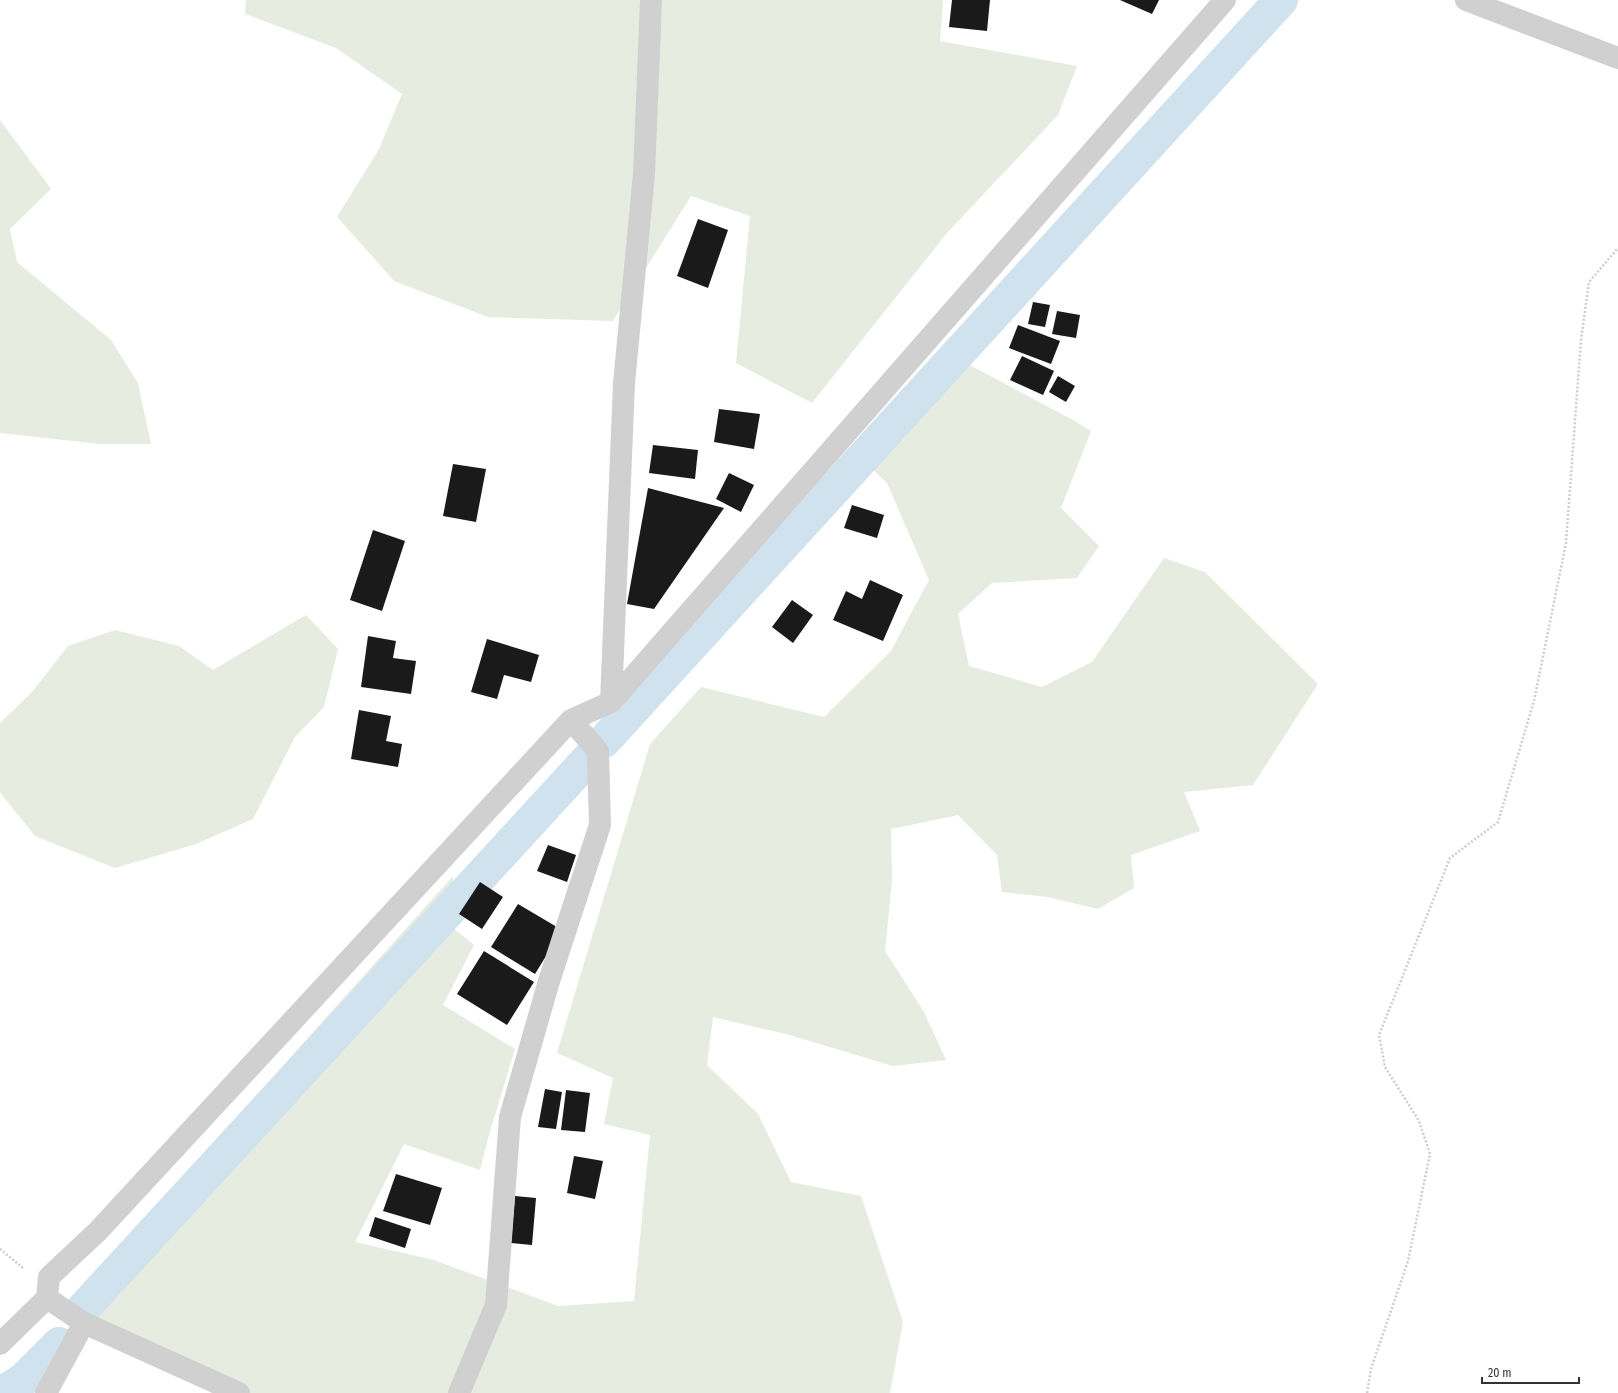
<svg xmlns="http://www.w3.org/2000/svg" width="1618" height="1393" viewBox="0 0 1618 1393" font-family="'Fira Sans Condensed',sans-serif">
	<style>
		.green { fill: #e6ecdf }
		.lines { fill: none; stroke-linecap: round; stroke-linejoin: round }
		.canal { stroke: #cfe2ee; stroke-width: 34 }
		.building { fill: #1a1a1a }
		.path { stroke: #cdcdcd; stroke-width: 2.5; stroke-dasharray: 2 2; stroke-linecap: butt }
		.street { stroke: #d0d0d0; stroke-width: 22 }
	</style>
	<rect width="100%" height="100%" fill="#fff"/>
	<!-- green -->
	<path class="green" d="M246,0h697l-3,41 137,25 -19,49 -112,119 -134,169 -76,-40 14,-147 -59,-20 -78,125 -125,-4 -94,-36 -57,-64 42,-68 23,-55 -66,-46 -91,-34z
		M0,120l51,69 -41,40 7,33 94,78 27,43 13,61h-51l-100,-11z
		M964,362l109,58 18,11 -30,77 38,38 -22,32 -85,5 -34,31 11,52 73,21 50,-25 72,-104 41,14 113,112 -65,101 -69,7 16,39 -69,24 3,33 -36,21 -50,-12 -46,-5 -5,-37 -39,-40 -67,14 1,51 -7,71 39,61 22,48 -53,6 -107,-32 -73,-17 -6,48 51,49 33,68 70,14 42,126 -13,71h-668l-151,-91 382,-426 -1,51 22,18 -31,60 72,44 -26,86 -9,35 -76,-26 -49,98 79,18 124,46 76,-5 16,-166 -46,-11 9,-46 -56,-25 93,-309 51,-57 123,30 67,-66 38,-71 -42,-97 -14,-13z
		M306,615l32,34 -14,58 -29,30 -42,82 -57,25 -81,24 -80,-32 -33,-41 -2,-3v-69l32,-31 36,-46 47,-16 64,16 34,24z"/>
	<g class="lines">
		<!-- canal -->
		<path class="canal" d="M604,741l677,-741
			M82,1310l508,-553
			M2,1393l21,-13 36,-36"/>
	</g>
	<!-- building -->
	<path class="building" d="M952,0h38l-3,31 -38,-4z
		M1120,0h39l-7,14z
		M698,219l30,11 -20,58 -31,-12z
		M1033,302l17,3 -5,22 -17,-3z
		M1057,311l23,4 -4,23 -24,-4z
		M1018,325l42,16 -9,23 -42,-16z
		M1022,356l32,15 -11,24 -33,-15z
		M1058,376l17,10 -9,16 -17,-10z
		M719,409l41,5 -6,35 -40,-7z
		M653,445l45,5 -3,29 -46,-6z
		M453,464l33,5 -10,53 -33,-6z
		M729,473l25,12 -13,27 -25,-13z
		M648,488l76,20 -70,101 -27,-5z
		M852,505l32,10 -7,23 -33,-10z
		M373,530l32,11 -23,70 -32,-11z
		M870,580l33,15 -20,46 -50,-21 13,-29 16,8z
		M792,600l21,15 -20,28 -21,-16z
		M368,636l28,5 -3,17 23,3 -5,33 -50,-7z
		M487,639l52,16 -8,27 -27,-7 -7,24 -26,-7z
		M359,710l32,6 -5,25 16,3 -4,23 -47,-8z
		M548,845l28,10 -9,27 -30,-11z
		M480,882l23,15 -21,32 -23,-15z
		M518,904l44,26 -27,44 -44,-27z
		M484,951l50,31 -27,43 -50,-31z
		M545,1089l17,3 -6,37 -18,-2z
		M566,1090l24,3 -5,39 -24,-2z
		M574,1156l29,5 -8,38 -28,-6z
		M396,1174l46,14 -12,37 -47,-14z
		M515,1196l21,2 -4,47 -21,-2z
		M375,1217l36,12 -6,19 -36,-12z"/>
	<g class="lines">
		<!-- path -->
		<path class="path" d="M0,1249l23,19
			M1367,1393l4,-24 37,-108 22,-107 -11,-33 -34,-54 -6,-32 71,-177 48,-36 36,-121 32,-158 15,-203 8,-58 29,-34"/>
		<!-- street -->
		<path class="street" d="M1466,0l152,58
			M611,702l13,-319 20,-209 7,-174
			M47,1298l37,25 155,70
			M0,1344l47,-46 2,-21 49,-46 473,-511 40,-18 614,-702
			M46,1393l38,-70
			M459,1393l37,-88 14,-188 39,-136 51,-156 -2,-74 -27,-31"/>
	</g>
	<!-- scale -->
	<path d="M1482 1377v6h97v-6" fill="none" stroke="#333333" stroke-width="2"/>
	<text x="1488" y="1377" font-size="12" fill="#333333" stroke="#ffffff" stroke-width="3" paint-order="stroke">20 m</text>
</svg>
